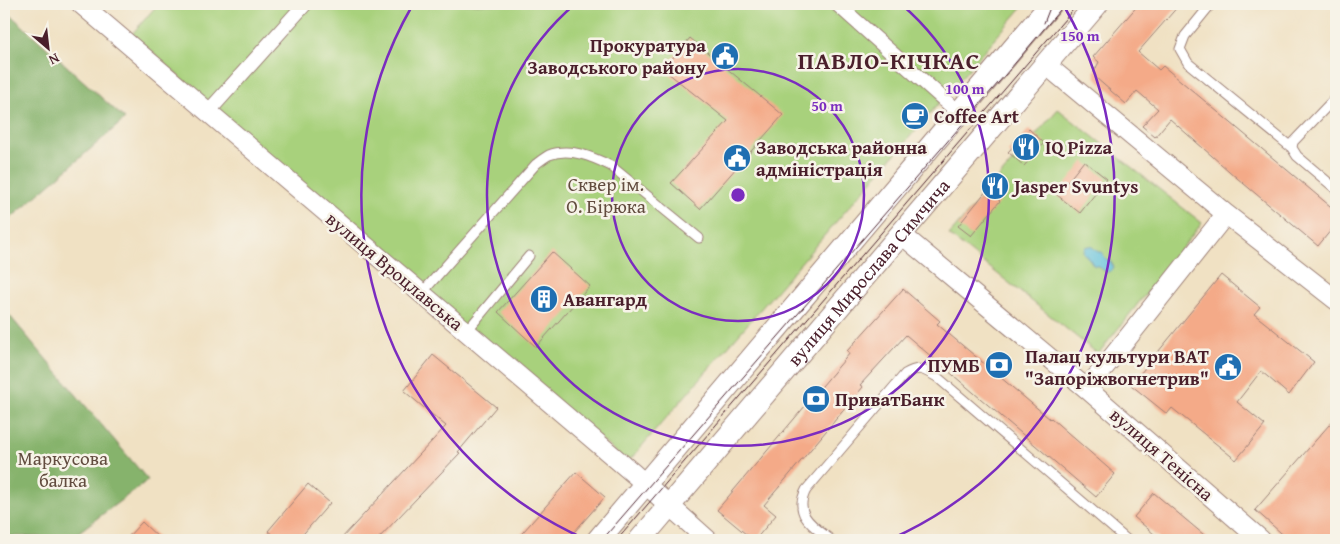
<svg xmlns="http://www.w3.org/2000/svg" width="1340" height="544" viewBox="0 0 1340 544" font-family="'Gentium Book Plus',serif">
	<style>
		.green { fill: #a8d17c; stroke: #797854 }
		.forest { fill: #86b36c; stroke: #68694c }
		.water { fill: #5ec1dc; stroke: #547084 }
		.building { fill: #f4aa88 }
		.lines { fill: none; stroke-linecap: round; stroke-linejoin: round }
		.service-casing { stroke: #9d8077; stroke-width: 11 }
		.pedestrian-casing { stroke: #9d8077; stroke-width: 16 }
		.minor-casing { stroke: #9d8077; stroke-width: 21 }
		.tertiary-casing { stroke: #9d8077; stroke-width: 24 }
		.service { stroke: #fff; stroke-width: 9 }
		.pedestrian { stroke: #fff; stroke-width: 14 }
		.minor { stroke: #fff; stroke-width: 19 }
		.tertiary { stroke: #fff; stroke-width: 22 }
		.tram { stroke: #4a1f2b; stroke-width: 1 }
		.ring { fill: none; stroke: #7b2cbf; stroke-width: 2.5 }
		.labels { text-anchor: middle; stroke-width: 5; stroke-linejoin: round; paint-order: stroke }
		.poi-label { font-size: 19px; font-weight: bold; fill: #4a1f2b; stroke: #f7f3e8; text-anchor: start }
		.park-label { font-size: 19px; fill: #624c3f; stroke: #f7f3e8 }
		.street-label { font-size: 19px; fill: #4a1f2b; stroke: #f7f3e8 }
		.district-label { font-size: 24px; font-weight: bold; letter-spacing: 1px; fill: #4a1f2b; stroke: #f7f3e8 }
		.centre { fill: #7b2cbf; stroke: #f7f3e8; stroke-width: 2.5 }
		.ring-label { font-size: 15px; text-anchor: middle; font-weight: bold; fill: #7b2cbf; stroke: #f7f3e8; stroke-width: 5; stroke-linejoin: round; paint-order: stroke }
	</style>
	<rect width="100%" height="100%" fill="#f7f3e8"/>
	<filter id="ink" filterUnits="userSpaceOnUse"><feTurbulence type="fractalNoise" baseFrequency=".02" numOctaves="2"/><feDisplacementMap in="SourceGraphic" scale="10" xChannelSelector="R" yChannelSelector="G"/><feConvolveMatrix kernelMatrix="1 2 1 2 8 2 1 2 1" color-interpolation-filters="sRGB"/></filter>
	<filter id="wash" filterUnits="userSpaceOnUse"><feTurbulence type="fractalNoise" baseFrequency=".0096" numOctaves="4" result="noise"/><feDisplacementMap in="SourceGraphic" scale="20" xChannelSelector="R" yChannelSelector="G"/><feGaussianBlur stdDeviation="1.12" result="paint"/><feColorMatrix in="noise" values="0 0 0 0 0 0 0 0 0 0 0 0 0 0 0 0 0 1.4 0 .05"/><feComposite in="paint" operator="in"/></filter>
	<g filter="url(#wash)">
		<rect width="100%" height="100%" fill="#f0e1c3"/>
		<!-- green -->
		<path class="green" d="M158,4h867l-397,458 -207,-168 -289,-260z
			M1058,109l144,114 -104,131 -149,-119z"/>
		<!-- forest -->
		<path class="forest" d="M4,9l121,110 -121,105z
			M4,309l144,171 -77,58 -67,-2z"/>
		<!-- water -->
		<path class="water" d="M1088,246h3l7,6h4l3,6 6,4 3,5 -3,4 -5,1 -8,-6 -5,-1c-1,-2 -2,-4 -3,-5 -4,-6 -10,-6 -5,-13z"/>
		<g id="blocks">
			<!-- building -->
			<path class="building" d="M1139,4h41l-42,48 21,18 4,-4 173,145v13l-18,22 -81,-68 -67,-59 -15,18 -13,-11 16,-17 -21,-18 -11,13 -30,-26 -2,-6 5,-10 -6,-5z
				M690,38l93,77 -83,94 -29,-26 57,-62 -65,-52z
				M1029,129l15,14 -20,23 -16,-14z
				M1084,161l23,18 -27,34 -23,-18z
				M987,190l13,11 -29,35 -13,-10z
				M552,252l38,34 -54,61 -38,-35z
				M1221,275l39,32 -6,7 60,48 -25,33 -28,-24 -24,31 28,23 -29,35 -64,-52 -5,6 -36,-29z
				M903,289l37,32 -3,3 113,95 1,-1 64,56 -19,23 -190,-162 -46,50 3,2 -99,118 12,10 -21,25h-2l-36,-30 133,-157 -3,-2z
				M433,355l63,52 -38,45 2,1 -83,87h-37l106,-114 -42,-35z
				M1336,417v123h-47l-34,-30z
				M576,472l29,25 -38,43h-51z
				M308,484l22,19 -32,37h-19l-11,-9z
				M1154,493l56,47h-49l-27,-23z
				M142,522l19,18h-36z"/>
		</g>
	</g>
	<g filter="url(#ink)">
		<use href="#blocks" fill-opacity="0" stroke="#9d8077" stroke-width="1"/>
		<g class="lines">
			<defs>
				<path id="service" d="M1211,4l-26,32 -5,13 8,14 104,85 1,-6 43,-45
					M1292,148l5,8 39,33
					M421,294l115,-130c4,-3 9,-7 13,-9 21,-8 44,2 62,11l88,72
					M466,332l63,-76
					M831,540c-18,-14 -38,-25 -25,-50l99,-116c14,-8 18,-5 32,3l190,163"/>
				<path id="pedestrian" d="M837,4l113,101
					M208,112l97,-108"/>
				<path id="minor" d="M81,4l553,470 74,66
					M1045,64l181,150 110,86
					M901,234l186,155 174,151
					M1087,389l139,-175"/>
				<g id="tertiary">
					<path d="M598,540l453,-536"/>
					<path id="s1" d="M640,540l457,-536"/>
				</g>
			</defs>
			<!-- service casing -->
			<use href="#service" class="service-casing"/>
			<!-- pedestrian casing -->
			<use href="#pedestrian" class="pedestrian-casing"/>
			<!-- minor casing -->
			<use href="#minor" class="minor-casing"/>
			<!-- tertiary casing -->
			<use href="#tertiary" class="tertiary-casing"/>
			<!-- service -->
			<use href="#service" class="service"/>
			<!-- pedestrian -->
			<use href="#pedestrian" class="pedestrian"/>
			<!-- minor -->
			<use href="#minor" class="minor"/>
			<!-- tertiary -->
			<use href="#tertiary" class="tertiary"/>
			<!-- tram -->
			<path class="tram" d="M1044,23l5,-13 1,-6
				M602,540l403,-465 60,-71
				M617,540l461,-536"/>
		</g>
	</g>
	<!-- distance rings -->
	<g class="ring">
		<circle cx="738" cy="195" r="126"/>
		<path d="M901 4A251 251 0 1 1 575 4"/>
		<path d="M585 539A377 377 0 0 1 412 6M1064 6A377 377 0 0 1 891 539"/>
	</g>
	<!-- icons -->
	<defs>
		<symbol id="civic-disc" viewBox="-11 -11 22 22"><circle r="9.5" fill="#1f6fb2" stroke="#f7f3e8"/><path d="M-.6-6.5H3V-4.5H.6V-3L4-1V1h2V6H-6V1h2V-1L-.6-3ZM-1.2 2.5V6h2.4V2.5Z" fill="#fff"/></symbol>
		<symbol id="cafe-disc" viewBox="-11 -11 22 22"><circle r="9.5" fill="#1f6fb2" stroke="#f7f3e8"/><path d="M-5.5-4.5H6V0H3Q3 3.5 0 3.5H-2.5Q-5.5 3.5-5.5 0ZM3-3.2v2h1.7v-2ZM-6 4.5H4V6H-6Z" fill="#fff"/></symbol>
		<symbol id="restaurant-disc" viewBox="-11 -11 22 22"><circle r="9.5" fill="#1f6fb2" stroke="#f7f3e8"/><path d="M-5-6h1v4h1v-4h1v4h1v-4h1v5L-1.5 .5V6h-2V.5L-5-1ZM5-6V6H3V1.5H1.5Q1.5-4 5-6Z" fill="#fff"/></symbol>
		<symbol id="building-disc" viewBox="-11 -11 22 22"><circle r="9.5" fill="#1f6fb2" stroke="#f7f3e8"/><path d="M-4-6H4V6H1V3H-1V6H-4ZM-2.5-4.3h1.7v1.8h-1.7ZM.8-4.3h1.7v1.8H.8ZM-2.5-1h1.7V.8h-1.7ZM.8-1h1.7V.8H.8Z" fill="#fff"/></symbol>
		<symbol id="bank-disc" viewBox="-11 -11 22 22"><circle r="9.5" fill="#1f6fb2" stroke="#f7f3e8"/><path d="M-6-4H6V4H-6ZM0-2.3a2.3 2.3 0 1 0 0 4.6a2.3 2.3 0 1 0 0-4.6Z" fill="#fff"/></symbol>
	</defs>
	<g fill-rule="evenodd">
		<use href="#civic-disc" x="709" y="40" width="32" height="32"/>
		<use href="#cafe-disc" x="899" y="100" width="32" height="32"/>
		<use href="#restaurant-disc" x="1010" y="131" width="32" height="32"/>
		<use href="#civic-disc" x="721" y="142" width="32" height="32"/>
		<use href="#restaurant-disc" x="979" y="170" width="32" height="32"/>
		<use href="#building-disc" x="528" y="283" width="32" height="32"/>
		<use href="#bank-disc" x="983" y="349" width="32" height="32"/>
		<use href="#civic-disc" x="1212" y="351" width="32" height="32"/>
		<use href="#bank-disc" x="800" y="383" width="32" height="32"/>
	</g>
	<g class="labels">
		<!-- poi labels -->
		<g class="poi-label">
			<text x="706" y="52" text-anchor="end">Прокуратура<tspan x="706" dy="22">Заводського району</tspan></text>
			<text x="934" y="123">Coffee Art</text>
			<text x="756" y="154">Заводська районна<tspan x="756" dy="22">адміністрація</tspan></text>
			<text x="1045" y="154">IQ Pіzza</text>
			<text x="1014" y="193">Jasper Svuntys</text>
			<text x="563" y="306">Авангард</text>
			<text x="1209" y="363" text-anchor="end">Палац культури ВАТ<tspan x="1209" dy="22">"Запоріжвогнетрив"</tspan></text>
			<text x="980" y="372" text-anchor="end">ПУМБ</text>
			<text x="835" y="406">ПриватБанк</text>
		</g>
		<!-- park labels -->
		<g class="park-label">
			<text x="606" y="191">Сквер ім.<tspan x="606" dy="22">О. Бірюка</tspan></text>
			<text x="63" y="465">Маркусова<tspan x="63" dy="22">балка</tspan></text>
		</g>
		<!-- street labels -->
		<g class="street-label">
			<text transform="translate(395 271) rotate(40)" y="7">вулиця Вроцлавська</text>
			<text dy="7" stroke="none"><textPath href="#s1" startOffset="352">вулиця Мирослава Симчича</textPath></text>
			<text transform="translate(1162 454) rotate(41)" y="7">вулиця Тенісна</text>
		</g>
		<!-- district labels -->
		<g class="district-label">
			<text x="889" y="69">ПАВЛО-КІЧКАС</text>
		</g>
	</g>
	<circle cx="738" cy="195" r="8" class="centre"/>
	<g class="ring-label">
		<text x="1080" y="41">150 m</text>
		<text x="965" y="94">100 m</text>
		<text x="827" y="111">50 m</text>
	</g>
	<!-- margin -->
	<rect width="1340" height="544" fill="none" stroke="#f7f3e8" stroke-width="20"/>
	<!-- north arrow -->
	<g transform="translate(48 48) rotate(152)" stroke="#f7f3e8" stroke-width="4" paint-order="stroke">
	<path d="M0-4L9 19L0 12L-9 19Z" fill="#4a1f2b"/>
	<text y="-8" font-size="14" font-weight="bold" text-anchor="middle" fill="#4a1f2b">N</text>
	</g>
</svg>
